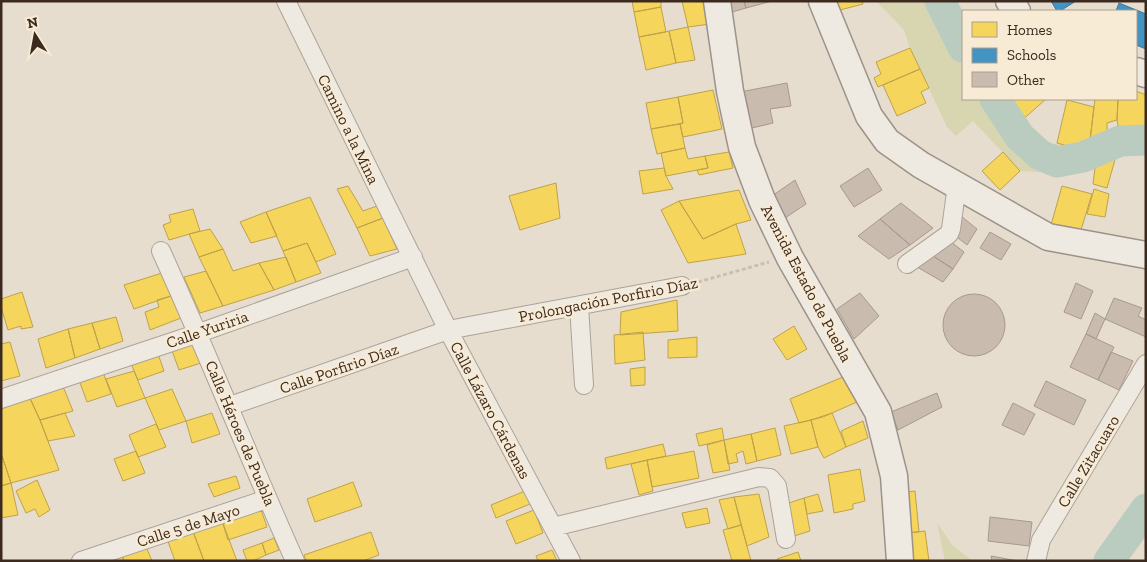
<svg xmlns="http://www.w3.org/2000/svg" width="1147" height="562" viewBox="0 0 1147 562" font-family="'Zilla Slab',serif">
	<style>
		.green { fill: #d8d5b1 }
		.homes { fill: #f6d55c; stroke: #bea24a }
		.schools { fill: #4393c3; stroke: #417492 }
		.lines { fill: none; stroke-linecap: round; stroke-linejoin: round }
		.river { stroke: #baccc0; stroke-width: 31 }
		.building { fill: #cabbaf; stroke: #a7998e }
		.street-casing { stroke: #aca398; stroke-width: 20 }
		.secondary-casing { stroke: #9c9288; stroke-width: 29 }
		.path { stroke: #c7c0b7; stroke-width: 3; stroke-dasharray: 4 2.5; stroke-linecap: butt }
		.street { stroke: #eee9e1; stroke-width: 18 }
		.secondary { stroke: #eee9e1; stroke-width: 26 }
		.labels { text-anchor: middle; stroke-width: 5; stroke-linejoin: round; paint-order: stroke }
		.street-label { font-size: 16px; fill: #3c2a1f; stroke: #f7ebd5 }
	</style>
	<rect width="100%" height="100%" fill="#e6ddcf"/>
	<!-- green -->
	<path class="green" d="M876,1h73l14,28v70h40l17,23 25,28 12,-7 11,3 39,-9 39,-4v15l-50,12 -1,6 -40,7 -35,-2 -47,-50 -17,15 -9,-9 -37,-79 -6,-18z
		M937,523l16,23 20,15h-28z"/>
	<!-- homes -->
	<path class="homes" d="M632,1h29v6l-27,5z
		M682,1h24l4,23 -22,3z
		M837,1h25l1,3 -23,6z
		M661,7l5,25 -27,5 -5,-25z
		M688,27l7,33 -19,3 -7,-32z
		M669,31l7,32 -30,7 -7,-33z
		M910,48l10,21 -42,18 -4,-9 7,-4 -5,-12z
		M920,69l9,19 -8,4 5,11 -29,13 -14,-31z
		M713,90l9,39 -39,8 -3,-13 3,-1 -5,-26z
		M1136,91l10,4v38l-26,4 -3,-17 1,-21h18z
		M678,97l5,26 -32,6 -5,-26z
		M1011,99h35l-26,23 -14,-19z
		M1095,99h23l-1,21 -10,3v14l-17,3z
		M1067,100l27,7 -4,33 -22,6 -11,-3z
		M680,124l5,24 -28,6 -6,-25z
		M685,148l3,11 17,-3 3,12 -42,8 -5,-23z
		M729,152l4,16 -34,7 -2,-5 11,-2 -3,-12z
		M1003,152l17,19 -20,19 -18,-19z
		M1116,156l-9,32 -14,-4 3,-24z
		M664,168l2,8 7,13 -30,5 -4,-23z
		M556,183l4,35 -40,12 -11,-34z
		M348,186l15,25 14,-5 6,12 -26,10 -20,-39z
		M1062,186l30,8 -11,36 -30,-5z
		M1094,189l15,5 -4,23 -18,-3z
		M739,190l12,30 -15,4 -33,15 -24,-38z
		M310,197l26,57 -20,8 -9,-19 -24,8 -17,-39z
		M679,201l24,38 33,-15 10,30 -58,9 -27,-53z
		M193,209l7,22 -31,9 -6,-15 8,-3 -2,-7z
		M266,212l11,24 -26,7 -11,-21z
		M383,218l14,31 -27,7 -13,-28z
		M210,229l13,20 -24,8 -10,-23z
		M307,243l14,30 -25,9 -13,-31z
		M223,249l10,22 26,-8 15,27 -51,16 -24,-49z
		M286,257l10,25 -22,8 -15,-27z
		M206,271l17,35 -23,7 -16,-36z
		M162,273l9,23 -37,13 -10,-24z
		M22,292l11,35 -12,2v-3l-13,4 -7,-23v-8z
		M171,296l10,22 -31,12 -5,-18 14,-5 -2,-7z
		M677,300l1,31 -58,4 1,-23z
		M116,317l7,24 -23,8 -8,-26z
		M92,323l8,26 -25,9 -7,-29z
		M794,326l13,23 -20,11 -14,-21z
		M68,329l7,29 -29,10 -8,-29z
		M643,332l2,28 -30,4 -1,-29z
		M697,337v20l-29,1v-18z
		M190,339l11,24 -22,7 -9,-25z
		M10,342l10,34 -19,5v-37z
		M156,348l8,23 -26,9 -9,-21z
		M645,367v18l-14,1 -1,-17z
		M134,371l11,27 -28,9 -11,-28z
		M103,372l8,22 -24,8 -8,-22z
		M843,377l14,25 -34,15 -24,6 -9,-24z
		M62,384l11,27 -33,9 -12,-26z
		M172,389l14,32 -27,9 -14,-32z
		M28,394l12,26 19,50 -48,13 -10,-30v-49z
		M65,413l10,23 -27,5 -8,-21z
		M212,413l8,21 -28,9 -6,-22z
		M832,413l14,34 -22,11 -6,-11 -7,-27z
		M811,420l7,27 -27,7 -7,-28z
		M863,421l5,17 -22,9 -5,-16z
		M156,424l10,23 -28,10 -9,-22z
		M722,428l2,12 -25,6 -3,-12z
		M775,428l6,27 -24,6 -6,-27z
		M751,434l6,27 -11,3 -3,-13 -7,3 2,8 -10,2 -4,-24z
		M724,440l6,30 -17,3 -6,-28z
		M663,444l3,12 -59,13 -2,-11z
		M136,451l9,22 -22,8 -9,-22z
		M694,451l5,27 -47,9 -5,-27z
		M1,453l10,30 -10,3z
		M647,460l6,31 -14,4 -8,-31z
		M860,469l5,32 -12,3v5l-19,4 -6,-38z
		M236,476l4,12 -26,9 -6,-13z
		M37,480l13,30 -11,7 -4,-8 -9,4 -10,-22z
		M353,482l9,24 -47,16 -8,-23z
		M11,483l7,32 -17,3v-32z
		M525,491l5,13 -34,14 -5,-13z
		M915,491l4,41 -13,1 -5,-40z
		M759,494l10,43 -22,9 -13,-49z
		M818,494l5,17 -16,3 -3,-16z
		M734,497l7,28 -13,4 -9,-29z
		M804,498l6,33 -16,5 -5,-33z
		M259,504l8,23 -39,13 -7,-22z
		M707,508l3,15 -24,5 -4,-15z
		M534,510l9,23 -27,11 -10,-23z
		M221,518l16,43h-33l-13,-35z
		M741,525l6,21 4,15h-19l-9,-31z
		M191,526l13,35h-29l-9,-25z
		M925,531l4,30h-20l-3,-28z
		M371,532l8,23 -16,6h-57l-2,-6z
		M274,538l5,12 -13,5 -4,-12z
		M262,543l4,12 -13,6h-6l-4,-11z
		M145,544l7,17h-28l-3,-9z
		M552,550l5,11h-19l-2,-5z
		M121,552l3,9h-26z
		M798,552l3,9h-23l-1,-2z"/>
	<!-- schools -->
	<path class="schools" d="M1051,1h25l-16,10h-3z
		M1119,3l27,11v35l-10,-4v-34h-20z"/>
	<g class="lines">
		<!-- river -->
		<path class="river" d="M940,1l23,46
			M995,99l25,38 20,18 17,7 26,-5 37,-16 26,-1
			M1109,561l37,-52"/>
	</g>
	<!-- building -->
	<path class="building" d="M728,1h16l2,7 -17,5z
		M744,1h28l-26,7z
		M787,83l4,23 -21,3 3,14 -25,6 -8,-37z
		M868,168l14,22 -28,17 -14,-21z
		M795,180l11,24 -24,16 -10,-24z
		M901,203l32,25 -23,17 -30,-26z
		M956,212l21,17 -10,16 -14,-11z
		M880,219l30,26 -21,14 -31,-23z
		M990,232l21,12 -10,16 -21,-12z
		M951,242l13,10 -11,17 -23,-15z
		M930,254l23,15 -10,13 -31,-18z
		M1076,283l17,8 -12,28 -17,-7z
		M860,293l19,23 -25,23 -17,-30z
		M943 325a31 31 0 1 1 62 0a31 31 0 1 1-62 0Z
		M1114,298l28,10 -4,8 8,4v17l-41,-18z
		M1095,313l10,6 -9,20 -10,-5z
		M1086,334l28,13 -16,33 -28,-13z
		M1111,352l22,9 -14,29 -21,-10z
		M1046,381l40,19 -12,25 -40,-19z
		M937,393l5,14 -44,23 -7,-18z
		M1013,403l22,11 -11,21 -22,-10z
		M990,517l42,5 -3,24 -41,-5z
		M991,556l27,5h-26z"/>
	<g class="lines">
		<defs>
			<path id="street" d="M286,1l162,329 123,231
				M161,251c47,103 88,207 134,310
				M907,264l42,-30 2,-5 6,-44
				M579,306l5,79
				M1,399l198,-66 214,-76
				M230,406l218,-76 234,-44
				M553,527l206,-50 11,1 7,8 9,53
				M81,561l186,-62
				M1036,561l5,-21 105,-176"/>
			<path id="secondary" d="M717,1l13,90 12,56 20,53 28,58 88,154 16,64 6,85
				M822,1l47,115 18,25 34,24 127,72 98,18
				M1009,1l8,10
				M1136,71l10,3"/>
		</defs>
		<!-- street casing -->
		<use href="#street" class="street-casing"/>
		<!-- secondary casing -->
		<use href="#secondary" class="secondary-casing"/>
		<!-- path -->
		<path class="path" d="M698,282l71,-20"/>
		<!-- street -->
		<use href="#street" class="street"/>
		<!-- secondary -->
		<use href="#secondary" class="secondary"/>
	</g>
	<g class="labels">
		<!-- street labels -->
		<g class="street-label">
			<text transform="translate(349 129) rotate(64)" y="6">Camino a la Mina</text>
			<text transform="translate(807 283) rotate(62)" y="6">Avenida Estado de Puebla</text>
			<text transform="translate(608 299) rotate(-11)" y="6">Prolongación Porfirio Díaz</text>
			<text transform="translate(207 329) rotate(-19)" y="6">Calle Yuriria</text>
			<text transform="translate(339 368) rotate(-19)" y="6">Calle Porfirio Díaz</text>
			<text transform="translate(491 410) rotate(62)" y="6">Calle Lázaro Cárdenas</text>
			<text transform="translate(241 433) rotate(67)" y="6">Calle Héroes de Puebla</text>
			<text transform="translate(1088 461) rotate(-59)" y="6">Calle Zitacuaro</text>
			<text transform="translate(188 525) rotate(-18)" y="6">Calle 5 de Mayo</text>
		</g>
	</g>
	<!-- border -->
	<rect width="1147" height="562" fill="none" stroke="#3c2a1f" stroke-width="5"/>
	<!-- legend -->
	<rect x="962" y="10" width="175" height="90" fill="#f7ebd5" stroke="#ac9e8c"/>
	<rect x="972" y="22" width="25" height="15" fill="#f6d55c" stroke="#ac9e8c"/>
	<text x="1007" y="35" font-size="15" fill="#3c2a1f">Homes</text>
	<rect x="972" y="48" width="25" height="15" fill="#4393c3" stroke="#ac9e8c"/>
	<text x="1007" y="60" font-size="15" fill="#3c2a1f">Schools</text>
	<rect x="972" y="72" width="25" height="15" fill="#cabbaf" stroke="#ac9e8c"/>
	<text x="1007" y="85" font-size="15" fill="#3c2a1f">Other</text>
	<!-- north arrow -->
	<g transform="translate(35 35) rotate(349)" stroke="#f7ebd5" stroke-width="4" paint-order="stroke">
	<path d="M0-4L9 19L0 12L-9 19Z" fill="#3c2a1f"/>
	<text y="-8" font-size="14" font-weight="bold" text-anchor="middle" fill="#3c2a1f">N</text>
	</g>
</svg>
